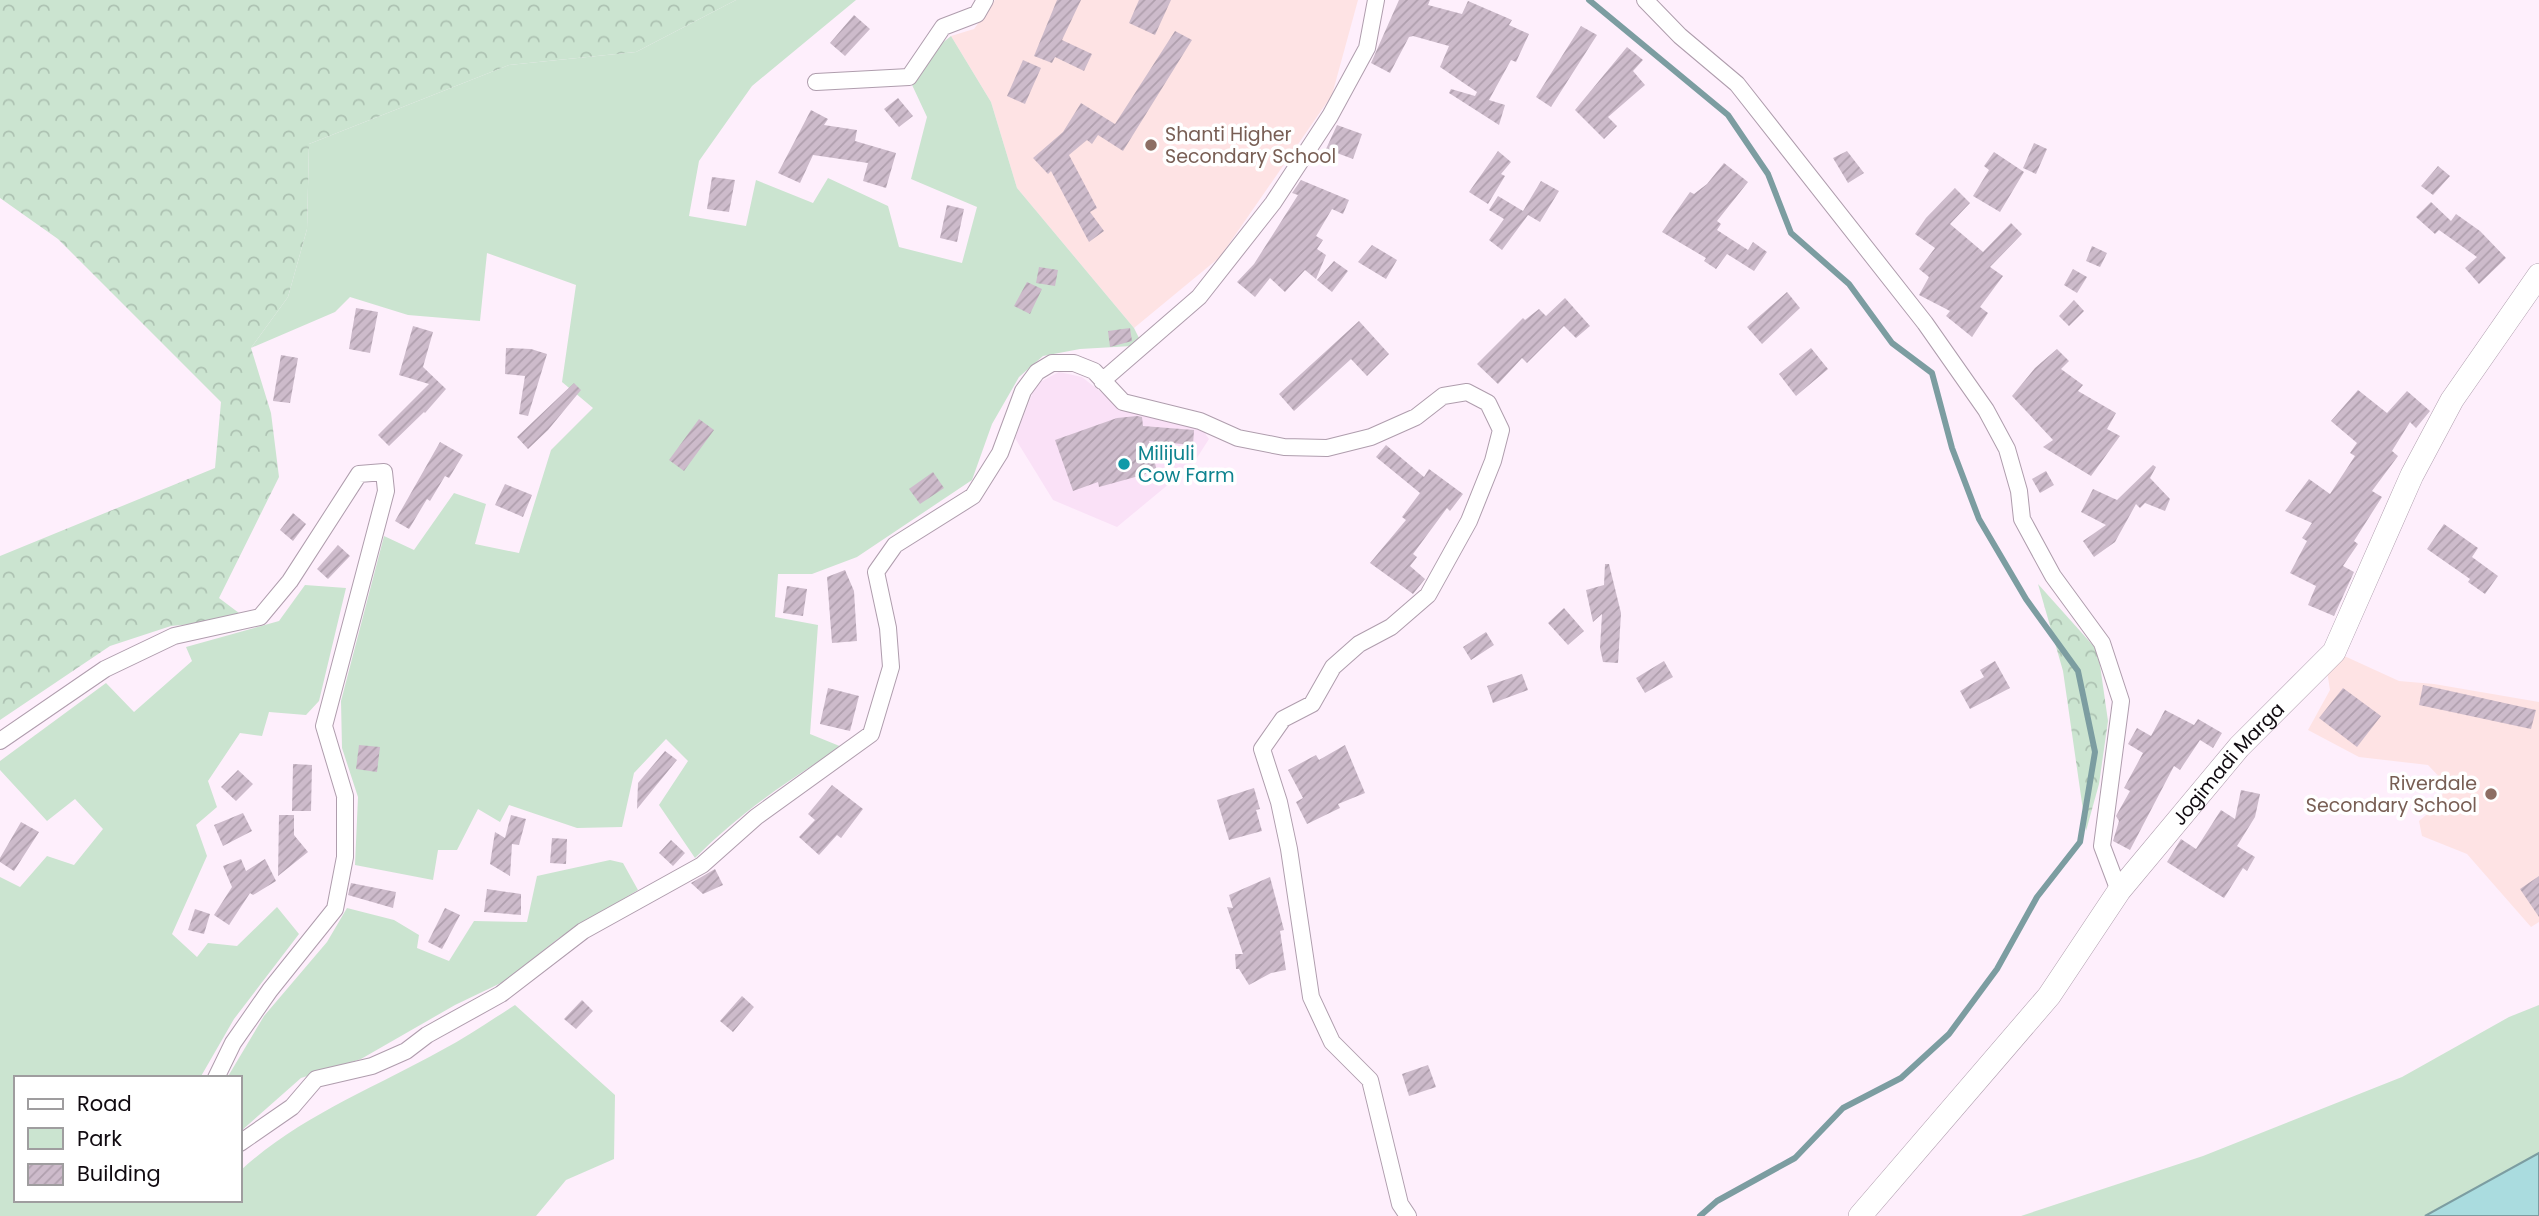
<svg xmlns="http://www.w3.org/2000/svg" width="2539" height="1216" viewBox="0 0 2539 1216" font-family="Poppins,sans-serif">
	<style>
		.built { fill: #fae1f7 }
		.education { fill: #fee3e4 }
		.green { fill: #cbe4d0 }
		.forest { fill: url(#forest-crowns) }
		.water { fill: #aadcdf; stroke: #7c9da1; stroke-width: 2 }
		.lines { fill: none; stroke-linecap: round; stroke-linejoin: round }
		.stream { stroke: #7c9da1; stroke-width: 6 }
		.building { fill: url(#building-hatch) }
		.minor-casing { stroke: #af9dad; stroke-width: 18 }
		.secondary-casing { stroke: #af9dad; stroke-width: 24 }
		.minor { stroke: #fff; stroke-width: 16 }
		.secondary { stroke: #fff; stroke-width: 23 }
		.education-dot { fill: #8d6e63; stroke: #fff; stroke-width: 2.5 }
		.culture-dot { fill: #0f9aa8; stroke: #fff; stroke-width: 2.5 }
		.labels { text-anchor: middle; stroke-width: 7; stroke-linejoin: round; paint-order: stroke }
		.education-label { font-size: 19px; fill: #785e54; stroke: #fff; text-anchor: start }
		.culture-label { font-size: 19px; fill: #0d838f; stroke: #fff; text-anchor: start }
		.street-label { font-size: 19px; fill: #100a10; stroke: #fff }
	</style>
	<defs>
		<pattern id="forest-crowns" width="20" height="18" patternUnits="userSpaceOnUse" patternTransform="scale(1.75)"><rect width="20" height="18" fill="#cbe4d0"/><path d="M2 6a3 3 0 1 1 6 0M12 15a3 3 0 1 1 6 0" fill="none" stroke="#adc2b2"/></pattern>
		<pattern id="building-hatch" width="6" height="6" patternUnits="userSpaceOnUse" patternTransform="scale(1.75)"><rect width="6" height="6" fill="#cdbbcb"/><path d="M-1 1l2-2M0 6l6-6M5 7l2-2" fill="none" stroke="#af9fad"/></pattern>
	</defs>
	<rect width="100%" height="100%" fill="#feeffc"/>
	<!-- built -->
	<path class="built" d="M1059,372l23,5 35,28 85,24 7,10 -16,25 -76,63 -64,-27 -38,-62 21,-54z"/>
	<!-- education -->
	<path class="education" d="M995,0h363l-26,95 -112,162 -86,71 -117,-140 -26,-86 -40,-66 23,-7z
		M2340,654l59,27 35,3 105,18v220l-8,5 -64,-73 -45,-18 -3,-15 20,-17 7,-20 -18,-19 -69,-8 -51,-27 22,-40 -3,-19z"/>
	<!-- green -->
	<path class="green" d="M736,0h120l-104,86 -53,75 -10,55 57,10 10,-46 57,23 15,-25 60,28 11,41 63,16 15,-56 -66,-28 16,-62 -21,-45 45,-36 40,66 26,86 117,140 5,10 -7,8 -52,3 -37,7 -24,21 -27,47 -20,56 -115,77 -45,17h-34l-3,43 43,8 -8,109 32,13c-53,32 -103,67 -147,111l-36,-53 29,-44 -22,-22 -32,34 -12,54 -45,1 -68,-23 -9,17 -22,-13 -21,41h-19l-5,30 -78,-15 3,-68 -16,-49 -1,-47 43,-165 30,14 40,-57 32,11 -11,40 44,9 32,-103 42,-42 -31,-26 14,-97 -89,-32 -7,68 -72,-6 -58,-18 -15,15 -84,36 37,-51 19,-68 2,-85 200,-79 127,-13z
		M305,585l41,3 -27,113 -13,14 -37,-3 -7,24 -22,-3 -32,48 9,26 -21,18 11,31 -35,78 25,23 11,-14 29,3 40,-39 22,27 -65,85 -34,59h-184v122h143l3,3 12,-3h66v-29c58,-54 134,-83 202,-121 25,-13 49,-30 73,-45l100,90 -1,64 -48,21 -30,36h-536v-339l20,10 27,-31 27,9 29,-36 -28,-30 -28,22 -47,-51v-9l106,-78 28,29 58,-51 -6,-14 93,-26z
		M610,860l13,3 15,27 -79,48 -54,43 -50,24 -94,54 -60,19 -61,54v-54h-13l37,-62 63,-74 20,-34 47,12 25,15 -2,13 32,13 25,-40 53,1 10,-46z
		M2539,1005v148l-114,63h-404l182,-60 199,-79 107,-60z"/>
	<!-- forest -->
	<path class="forest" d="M0,0h736l-100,52 -127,13 -200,79 -2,85 -19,68 -37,51 20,65 8,64 -60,121 20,15 -15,8 -53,5 -61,20 -110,74v-164l215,-88 6,-66 -163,-163 -58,-41z
		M2038,584l60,67 10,70 -9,63 -13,47 -23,-160z"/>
	<!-- water -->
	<path class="water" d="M2539,1153v63h-114z"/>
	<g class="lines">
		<!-- stream -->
		<path class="stream" d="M1589,0l139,115 40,59 23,59 58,51 43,59 40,30 20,75 27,71 47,80 52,72 17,81 -15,90 -43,55 -40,72 -48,65 -48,44 -58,30 -48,50 -78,43 -17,15"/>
	</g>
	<!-- building -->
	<path class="building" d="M1057,0h24l-19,40 30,14 -8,17 -29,-14 -3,6 -18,-7z
		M1139,0h32l-16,35 -26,-12z
		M1399,0h31l-2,5 34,9 6,-13 44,19 -3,5 20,9 -13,28 -5,-2 -22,40 16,5 -6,20 -50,-32 2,-4 24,7 2,-4 -37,-25 9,-21 -36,-10 -4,1 -19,36 -19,-10z
		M854,15l16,14 -25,27 -15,-13z
		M1581,26l16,9 -46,72 -15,-10z
		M1175,31l17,9 -69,111 -25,-16 -6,9 -5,-4 -18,15 28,53 -7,4 14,19 -15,11 -38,-71 -3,3 -15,-16 30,-26 18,-29 34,21z
		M1627,47l16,13 -10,11 12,14 -37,32 9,9 -13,13 -29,-29z
		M1023,60l18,8 -16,36 -18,-8z
		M898,98l15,18 -14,11 -15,-18z
		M811,110l17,9 -4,6 33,5 -2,11 41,12 -10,35 -23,-7 5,-18 -55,-8 -13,28 -22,-10z
		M1337,125l25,9 -9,25 -27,-10z
		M2034,143l13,6 -11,25 -13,-6z
		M1498,151l13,11 -10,12 4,2 -17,28 -19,-12z
		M1847,151l17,22 -16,10 -15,-25z
		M1994,152l30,20 -24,40 -27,-16 16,-26 -5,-4z
		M1724,163l24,19 -31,39 4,3 -4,6 31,20 5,-8 14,10 -13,19 -27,-17 -11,15 -12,-8 2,-3 -44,-26 28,-40 4,2 13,-10z
		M2438,166l12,10 -17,19 -12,-9z
		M712,177l23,3 -6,32 -22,-3z
		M1301,180l48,20 -6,14 -11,-5 -16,27 7,4 -6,9 9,6 -10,24 -11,-9 -20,22 -15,-14 -15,19 -18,-15 17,-18 44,-69 -6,-2z
		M1541,181l18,10 -19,31 -12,-7 -26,35 -13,-10 15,-21 -15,-9 9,-14 25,15z
		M1955,188l15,15 -20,21 33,28 28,-29 11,11 -32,33 13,9 -23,31 8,6 -16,24 -26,-21 4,-5 -31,-16 10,-18 -10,-8 16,-21 -20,-14 11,-16z
		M2431,202l20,19 5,-7 24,17 26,27 -27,26 -14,-16 12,-11 -38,-27 -4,4 -19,-17z
		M947,205l17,4 -7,33 -17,-4z
		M1372,245l25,15 -11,19 -28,-17z
		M2092,246l15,7 -7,14 -14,-6z
		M1334,261l14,10 -16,21 -15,-12z
		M1039,267l19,3 -3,16 -19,-3z
		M2073,269l14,8 -10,16 -13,-8z
		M1027,282l15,7 -12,25 -16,-8z
		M1787,292l13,16 -38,36 -15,-17z
		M1565,298l25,28 -14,12 -12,-12 -37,37 -5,-5 -24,26 -21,-20 46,-46 2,2 14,-11 7,7z
		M2074,300l10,11 -15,15 -10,-10z
		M356,308l22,4 -8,41 -21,-4z
		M1359,321l30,33 -22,22 -16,-17 -57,52 -15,-17z
		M413,326l20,6 -10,35 23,22 -21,24 -1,-1 -35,34 -11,-11 51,-51 -30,-9z
		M1130,328l2,13 -22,6 -2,-16z
		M506,348l25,1 16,5 -19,62 -9,-2 6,-38 -20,-2z
		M1811,348l17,21 -32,27 -17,-22z
		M2057,349l12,12 -8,8 22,16 -5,6 38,22 -9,16 13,7 -29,40 -48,-29 10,-7 -41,-44 23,-28z
		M281,355l17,3 -8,45 -17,-2z
		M574,383l7,7 -33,40 -20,19 -11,-12z
		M2358,390l29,23 20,-22 23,20 -14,17 -6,-6 -18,29 6,5 -26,35 10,6 -28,44 4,3 -15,22 11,6 -20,44 -26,-11 8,-19 -26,-13 17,-32 -5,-3 10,-15 -27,-12 24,-32 21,15 25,-38 -5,-3 7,-10 -26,-22z
		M1137,416l5,1 1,9 51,4 -1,15 -44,-4 8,30 -58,16 -1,-5 -25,9 -18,-51 62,-22z
		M699,419l15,11 -30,41 -15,-11z
		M440,442l23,13 -14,23 -4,-2 -15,25 -3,-2 -18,30 -14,-8z
		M1386,445l38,32 5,-8 34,25 -13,17 -3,-3 -34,46 4,3 -7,9 15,13 -12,15 -43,-31 36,-43 -4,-3 18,-24 -44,-36z
		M2153,465l3,2 -6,11 20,21 -5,12 -20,-8 -5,5 -4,-4 -21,38 -21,15 -11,-16 23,-16 -25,-13 12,-23 24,11z
		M2046,471l8,14 -14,8 -8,-14z
		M933,472l11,16 -24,16 -11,-15z
		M505,484l27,11 -9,22 -28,-12z
		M293,513l13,11 -13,17 -13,-11z
		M2444,524l34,24 -6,9 26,19 -13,18 -17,-12 2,-3 -43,-30z
		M338,545l12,11 -22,23 -11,-10z
		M1605,564h4l12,49 -3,50 -15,-1 -3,-14 2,-34 -9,8 -7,-32 18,-5z
		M845,570l9,21 3,50 -25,2 -5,-66z
		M787,586l20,3 -4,27 -20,-3z
		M1564,608l20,23 -16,14 -20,-22z
		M1486,632l8,13 -23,15 -8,-13z
		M1664,661l9,16 -28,16 -9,-15z
		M1995,661l15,27 -40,21 -10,-18 24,-14 -4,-7z
		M1522,674l6,16 -35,13 -6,-17z
		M2423,685l113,25 -5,19 -112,-24z
		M828,688l31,8 -9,35 -30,-7z
		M2343,688l38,28 -24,31 -38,-29z
		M2165,710l29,15 4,-6 24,14 -9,15 -13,-8 -20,30 -6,-4 -44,84 -17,-9 6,-20 -3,-5 14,-25 -6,-3 19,-35 -15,-9 9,-16 14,8z
		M359,745l21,2 -3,25 -21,-3z
		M1345,745l20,48 -27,11 2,4 -33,16 -11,-22 7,-4 -15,-28 28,-15 3,5z
		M665,751l12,9 -40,49 1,-26z
		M293,764l19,1 -1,46h-19z
		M238,770l15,14 -17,17 -15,-14z
		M832,785l31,24 -22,29 -4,-3 -18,20 -20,-18 16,-17 -7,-6z
		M1254,788l6,21 -4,1 6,21 -33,9 -12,-40z
		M2241,790l19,4 -5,23 -18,29 18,11 -8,14 -4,-3 -19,30 -57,-36 14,-23 15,10 25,-39 14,9z
		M243,813l9,18 -29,15 -9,-21z
		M279,815h15v20l14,17 -30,24z
		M511,815l15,4 -7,26 -7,-1 -2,32 -20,-12 5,-32 10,6z
		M21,822l18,10 -25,39 -14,-9v-4z
		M552,838l15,1 -1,25 -16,-1z
		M671,840l14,13 -12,13 -14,-13z
		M241,859l5,12 19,-12 11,22 -23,14 -3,-2 -21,32 -15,-10 18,-28 -9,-21z
		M715,869l8,16 -20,9 -12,-11z
		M2539,876v41l-19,-28z
		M1270,877l14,53 -4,1 6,39 -15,3 -22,12 -10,-16h-3l-1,-15h8l-16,-47 6,1 -4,-13z
		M351,883l45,9 -3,16 -45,-13z
		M487,889l34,5v21l-37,-3z
		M445,908l15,7 -18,34 -14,-7z
		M195,909l15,5 -6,20 -16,-4z
		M742,996l12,11 -21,25 -13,-11z
		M582,1000l11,11 -17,18 -12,-10z
		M1428,1065l8,22 -27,9 -7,-22z"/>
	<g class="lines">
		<defs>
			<path id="minor" d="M1645,0l35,36 57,48 188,239 61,87 21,39 12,42 3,28 31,57 49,67 19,58 -19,145 17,45
				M816,82l93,-5 34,-50 34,-13 8,-14
				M1102,381l97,-84 74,-94 57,-87 37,-68 9,-48
				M0,741l105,-72 69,-33 86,-19 30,-36 69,-107 25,-2 2,19 -62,235 21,70v61l-10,52 -65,81 -37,53 -17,35
				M240,1143l52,-36 24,-28 56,-13 34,-15 21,-16 74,-41 82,-63 119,-66 54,-48 115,-83 20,-67 -3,-39 -12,-56 19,-27 78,-49 27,-43 23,-62 14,-19 15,-9h22l20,8 29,31 77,19 38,17 46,9 43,1 44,-11 45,-20 27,-21 24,-4 21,11 13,27 -8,31 -24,60 -41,74 -37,32 -32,17 -26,23 -21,37 -29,15 -21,30 17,53 10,47 22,148 21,45 38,38 30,124 8,12"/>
			<g id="secondary">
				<path id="s1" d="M1860,1216l189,-220 70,-105 120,-144 95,-95 78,-177 40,-75 87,-125"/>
			</g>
		</defs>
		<!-- minor casing -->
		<use href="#minor" class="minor-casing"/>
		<!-- secondary casing -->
		<use href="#secondary" class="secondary-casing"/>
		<!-- minor -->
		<use href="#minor" class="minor"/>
		<!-- secondary -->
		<use href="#secondary" class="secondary"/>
	</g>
	<!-- markers -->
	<g class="education-dot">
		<circle cx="1151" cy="145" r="7"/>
		<circle cx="2491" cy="794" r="7"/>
	</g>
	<circle class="culture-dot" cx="1124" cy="464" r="7"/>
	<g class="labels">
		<!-- education labels -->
		<g class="education-label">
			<text x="1165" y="141">Shanti Higher<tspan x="1165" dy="22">Secondary School</tspan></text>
			<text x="2477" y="790" text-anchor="end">Riverdale<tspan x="2477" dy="22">Secondary School</tspan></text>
		</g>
		<!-- culture labels -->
		<g class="culture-label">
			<text x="1138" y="460">Milijuli<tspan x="1138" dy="22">Cow Farm</tspan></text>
		</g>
		<!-- street labels -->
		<g class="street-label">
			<text dy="7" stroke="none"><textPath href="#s1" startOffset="584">Jogimadi Marga</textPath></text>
		</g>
	</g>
	<!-- legend -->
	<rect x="14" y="1076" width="228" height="126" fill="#ffffff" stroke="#9f9d9f" stroke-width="2"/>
	<rect x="28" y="1099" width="35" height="10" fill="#ffffff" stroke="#9f9d9f" stroke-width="2"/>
	<text x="77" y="1111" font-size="21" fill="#100a10">Road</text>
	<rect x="28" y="1128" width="35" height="21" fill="#cbe4d0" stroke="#9f9d9f" stroke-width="2"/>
	<text x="77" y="1146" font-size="21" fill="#100a10">Park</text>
	<rect x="28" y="1164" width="35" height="21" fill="url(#building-hatch)" stroke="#9f9d9f" stroke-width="2"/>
	<text x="77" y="1181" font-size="21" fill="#100a10">Building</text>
</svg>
